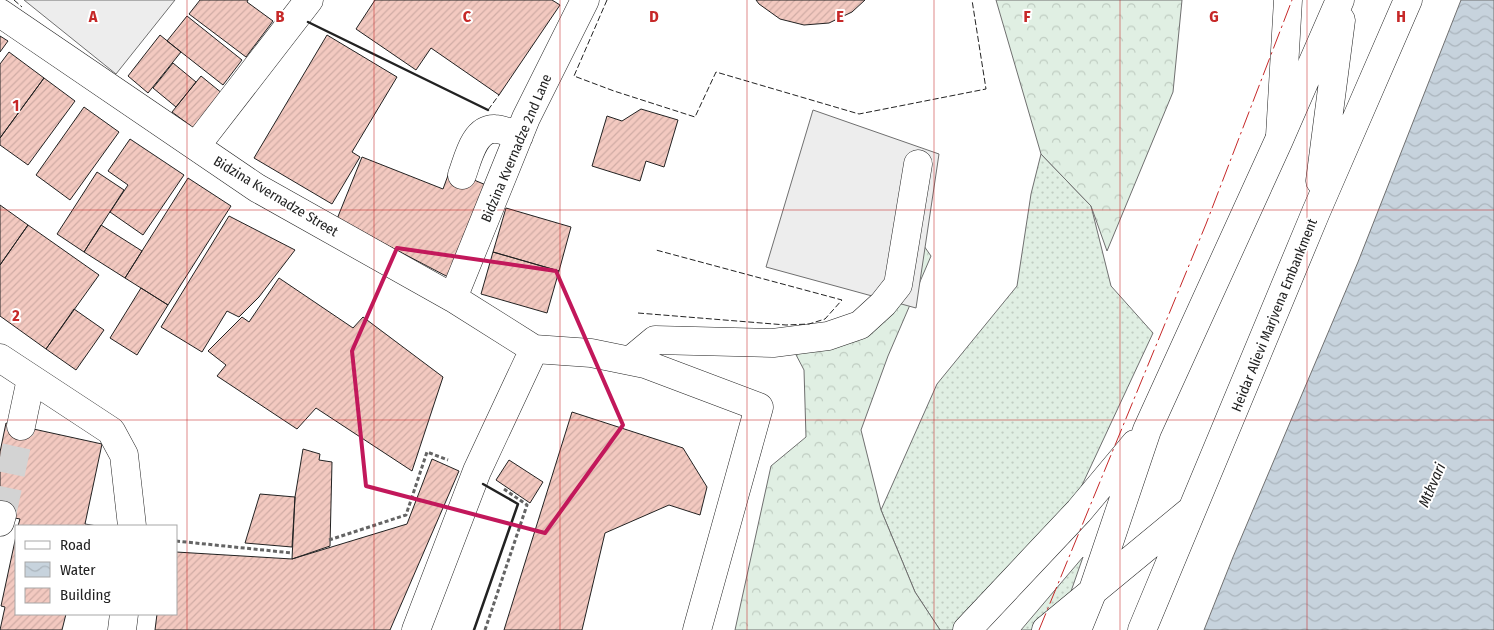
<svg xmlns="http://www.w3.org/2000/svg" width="1494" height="630" viewBox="0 0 1494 630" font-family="'Fira Sans Condensed',sans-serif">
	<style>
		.grass { fill: url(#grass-dots); stroke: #6f6f6f }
		.forest { fill: url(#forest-crowns); stroke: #6f6f6f }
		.parking { fill: #ededed; stroke: #6f6f6f }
		.water { fill: url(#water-waves); stroke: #6f6f6f }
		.building { fill: url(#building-hatch); stroke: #222 }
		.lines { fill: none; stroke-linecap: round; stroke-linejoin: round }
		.minor-tunnel { stroke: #d3d3d3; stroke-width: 28; stroke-dasharray: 28 14; stroke-linecap: butt }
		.minor-casing { stroke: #222; stroke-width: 29 }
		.major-casing { stroke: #222; stroke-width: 29 }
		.highway-casing { stroke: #222; stroke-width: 29 }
		.path { stroke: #646464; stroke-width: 3; stroke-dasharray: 4 2.5; stroke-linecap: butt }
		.minor { stroke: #fff; stroke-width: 28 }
		.major { stroke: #fff; stroke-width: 28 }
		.highway { stroke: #fff; stroke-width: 28 }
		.fence { stroke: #222; stroke-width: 1; stroke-dasharray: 6 2.5; stroke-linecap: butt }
		.wall { stroke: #222; stroke-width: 2.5 }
		.power { stroke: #c62828; stroke-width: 1; stroke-dasharray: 18 4 2.5 4; stroke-linecap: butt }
		.marked { fill: none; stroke: #c2185b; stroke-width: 4; stroke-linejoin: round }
		.grid { fill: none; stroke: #c62828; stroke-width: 1; stroke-opacity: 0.55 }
		.labels { text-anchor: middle; stroke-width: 4; stroke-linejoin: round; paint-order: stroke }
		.street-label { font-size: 14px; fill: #222; stroke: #fff }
		.water-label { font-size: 15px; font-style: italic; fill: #222; stroke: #fff }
		.grid-label { font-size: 16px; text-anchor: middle; font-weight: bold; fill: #c62828; stroke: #fff; stroke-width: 4; stroke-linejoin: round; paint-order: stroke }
	</style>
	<defs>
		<pattern id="grass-dots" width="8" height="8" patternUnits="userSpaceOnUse" patternTransform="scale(1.25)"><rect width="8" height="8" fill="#e0efe3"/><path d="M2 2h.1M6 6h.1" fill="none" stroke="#c0cdc2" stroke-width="1.8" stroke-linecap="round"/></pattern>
		<pattern id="forest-crowns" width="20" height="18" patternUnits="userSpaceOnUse" patternTransform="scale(1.25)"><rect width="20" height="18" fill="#e0efe3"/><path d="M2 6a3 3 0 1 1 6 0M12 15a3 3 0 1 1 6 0" fill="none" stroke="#c0cdc2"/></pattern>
		<pattern id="water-waves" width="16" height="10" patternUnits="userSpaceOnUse" patternTransform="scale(1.25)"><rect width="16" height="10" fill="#c7d3dd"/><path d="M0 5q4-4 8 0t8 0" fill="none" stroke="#abb5bd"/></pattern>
		<pattern id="building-hatch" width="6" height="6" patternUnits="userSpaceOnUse" patternTransform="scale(1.25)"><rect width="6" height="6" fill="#f3c9c0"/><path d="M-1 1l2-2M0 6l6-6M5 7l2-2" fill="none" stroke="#d0aca5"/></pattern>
	</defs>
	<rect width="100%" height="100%" fill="#fff"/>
	<!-- grass -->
	<path class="grass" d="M1041,154l50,52 20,80 42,47 -83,178 -94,119h-36l-25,-38 -34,-82 56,-126 80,-98 14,-92z
		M1083,557l-14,40 -33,33h-15z"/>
	<!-- forest -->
	<path class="forest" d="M996,0h186l-9,92 -66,159 -16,-45 -50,-52z
		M924,246l7,10 -43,100 -27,74 20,80 34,82 25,38h-205l36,-164 35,-29 -2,-67 -21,-40 68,-4z"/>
	<!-- parking -->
	<path class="parking" d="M24,0h151l-59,74z
		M813,110l126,44 -23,154 -150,-41z"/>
	<!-- water -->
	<path class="water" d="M1461,0h33v630h-290l29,-73 125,-295z"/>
	<!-- building -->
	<path class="building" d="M200,0h48l-1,2 26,19 -27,36 -57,-43z
		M375,0h177l8,5 -61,90 -68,-47 -15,22 -60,-41z
		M756,0h109l-13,12 -23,11 -25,2 -24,-6 -21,-15z
		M187,16l55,44 -19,25 -56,-44z
		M160,35l21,17 -33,41 -20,-17z
		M327,35l70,42 -45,75 8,5 -28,47 -78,-46z
		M0,36l8,5 -8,11z
		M9,52l35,26 -44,60v-74z
		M173,63l23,19 -20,25 -23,-19z
		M201,76l22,18 -28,35 -23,-17z
		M44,78l31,23 -47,64 -28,-20v-7z
		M84,107l35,25 -49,68 -34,-25z
		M641,109l37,11 -14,47 -18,-6 -6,20 -48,-15 15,-50 15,5z
		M130,139l54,36 -41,60 -33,-23 18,-27 -20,-14z
		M362,157l81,32 7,-19 36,15 -36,93 -113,-59z
		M97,172l27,18 -40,62 -27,-18z
		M188,178l43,28 -63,99 -43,-27z
		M0,205l28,20 -28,40z
		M506,208l65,19 -12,44 -66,-19z
		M229,216l66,34 -36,47 -20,20 -12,-6 -25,41 -41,-25z
		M28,225l71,50 -53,74 -46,-33v-51z
		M101,225l41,26 -17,27 -41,-26z
		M493,252l66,19 -12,42 -66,-19z
		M279,278l74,50 10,-11 80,60 -31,94 -96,-63 -19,21 -80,-53 9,-11 -18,-14 34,-34 7,5z
		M141,288l27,17 -31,50 -27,-17z
		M74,309l30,21 -28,40 -30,-21z
		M572,412l111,36 24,39 -7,28 -31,-10 -64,28 -23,97h-78z
		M6,423l96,21 -17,80 12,2h-79l2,-7 -20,-4v-63z
		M303,449l17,5 -1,6 13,2 -2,84 -38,13 3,-62z
		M432,459l27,12 -69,159h-235l2,-16h19v-62l116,7 115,-35z
		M509,460l34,22 -13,21 -34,-23z
		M260,494l35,3 -3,50 -47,-4z
		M16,536v78h50l-4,16h-62l5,-23 -4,-1z"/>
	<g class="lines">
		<!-- minor-tunnel -->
		<path class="minor-tunnel" d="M2,515l19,-89"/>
		<defs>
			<path id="minor" d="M0,13l257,175 196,110 81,51 57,4 54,11 114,43 -62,223
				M196,146l113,-146
				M462,175c6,-16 12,-47 33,-46 8,0 17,5 24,7
				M453,298l73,-180 59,-118
				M0,358l111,73 13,24 8,71
				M631,360l24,-20 118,3 55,-7 32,-11 23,-21 15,-19 20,-121
				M21,426l10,-47
				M0,522l2,-7
				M122,630l2,-16
				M416,630l61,-159 57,-122"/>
			<path id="major" d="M1280,136l8,-136"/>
			<path id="highway" d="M1320,181l21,-161
				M967,630l112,-119 56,-67
				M1046,630l143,-118
				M1077,630l15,-37 55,-163 132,-290 61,-140
				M1142,630l174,-418 92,-212"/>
		</defs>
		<!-- minor casing -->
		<use href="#minor" class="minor-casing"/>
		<!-- major casing -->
		<use href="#major" class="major-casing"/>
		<!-- highway casing -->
		<use href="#highway" class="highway-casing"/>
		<!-- path -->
		<path class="path" d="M329,540l77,-25 21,-63 21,8
			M176,541l116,12
			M485,630l42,-125 -23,-16"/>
		<!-- minor -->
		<use href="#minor" class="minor"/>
		<!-- major -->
		<use href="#major" class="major"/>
		<!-- highway -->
		<use href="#highway" class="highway"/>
		<!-- fence -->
		<path class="fence" d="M14,0l8,7
			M607,0l-33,76 40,15 81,26 21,-45 143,42 127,-25 -14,-89
			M488,110l11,-15
			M638,313l148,12 23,-1 16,-5 17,-19 -186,-50"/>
		<!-- wall -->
		<path class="wall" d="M308,22l180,88
			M474,630l44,-126 -35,-20"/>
		<!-- power -->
		<path class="power" d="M1039,630l167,-406 86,-224"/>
	</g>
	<!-- marked area -->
	<path class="marked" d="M397,248l159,23 67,154 -78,108 -179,-47 -14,-135z"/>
	<!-- grid -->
	<path class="grid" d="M187,0v630M374,0v630M560,0v630M747,0v630M934,0v630M1120,0v630M1307,0v630M0,210h1494M0,420h1494"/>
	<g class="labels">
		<!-- street labels -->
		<g class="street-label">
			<text transform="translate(516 148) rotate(-67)" y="5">Bidzina Kvernadze 2nd Lane</text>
			<text transform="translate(276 196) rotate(31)" y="5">Bidzina Kvernadze Street</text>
			<text transform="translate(1274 315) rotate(-68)" y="5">Heidar Alievi Marjvena Embankment</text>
		</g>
		<!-- water labels -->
		<g class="water-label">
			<text transform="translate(1432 485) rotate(-67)" y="5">Mtkvari</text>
		</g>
	</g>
	<g class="grid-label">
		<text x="93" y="22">A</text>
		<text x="280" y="22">B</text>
		<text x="467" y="22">C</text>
		<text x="654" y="22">D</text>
		<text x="840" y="22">E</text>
		<text x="1027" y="22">F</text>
		<text x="1214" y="22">G</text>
		<text x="1401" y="22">H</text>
		<text x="16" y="111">1</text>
		<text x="16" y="321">2</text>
	</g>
	<!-- legend -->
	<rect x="15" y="525" width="162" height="90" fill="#ffffff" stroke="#a7a7a7"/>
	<rect x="25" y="541" width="25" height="8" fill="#ffffff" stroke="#a7a7a7"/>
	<text x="60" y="550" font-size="15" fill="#222222">Road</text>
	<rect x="25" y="562" width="25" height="15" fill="url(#water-waves)" stroke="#a7a7a7"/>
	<text x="60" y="575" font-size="15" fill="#222222">Water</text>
	<rect x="25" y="588" width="25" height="15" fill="url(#building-hatch)" stroke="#a7a7a7"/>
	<text x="60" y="600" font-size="15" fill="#222222">Building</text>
</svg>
